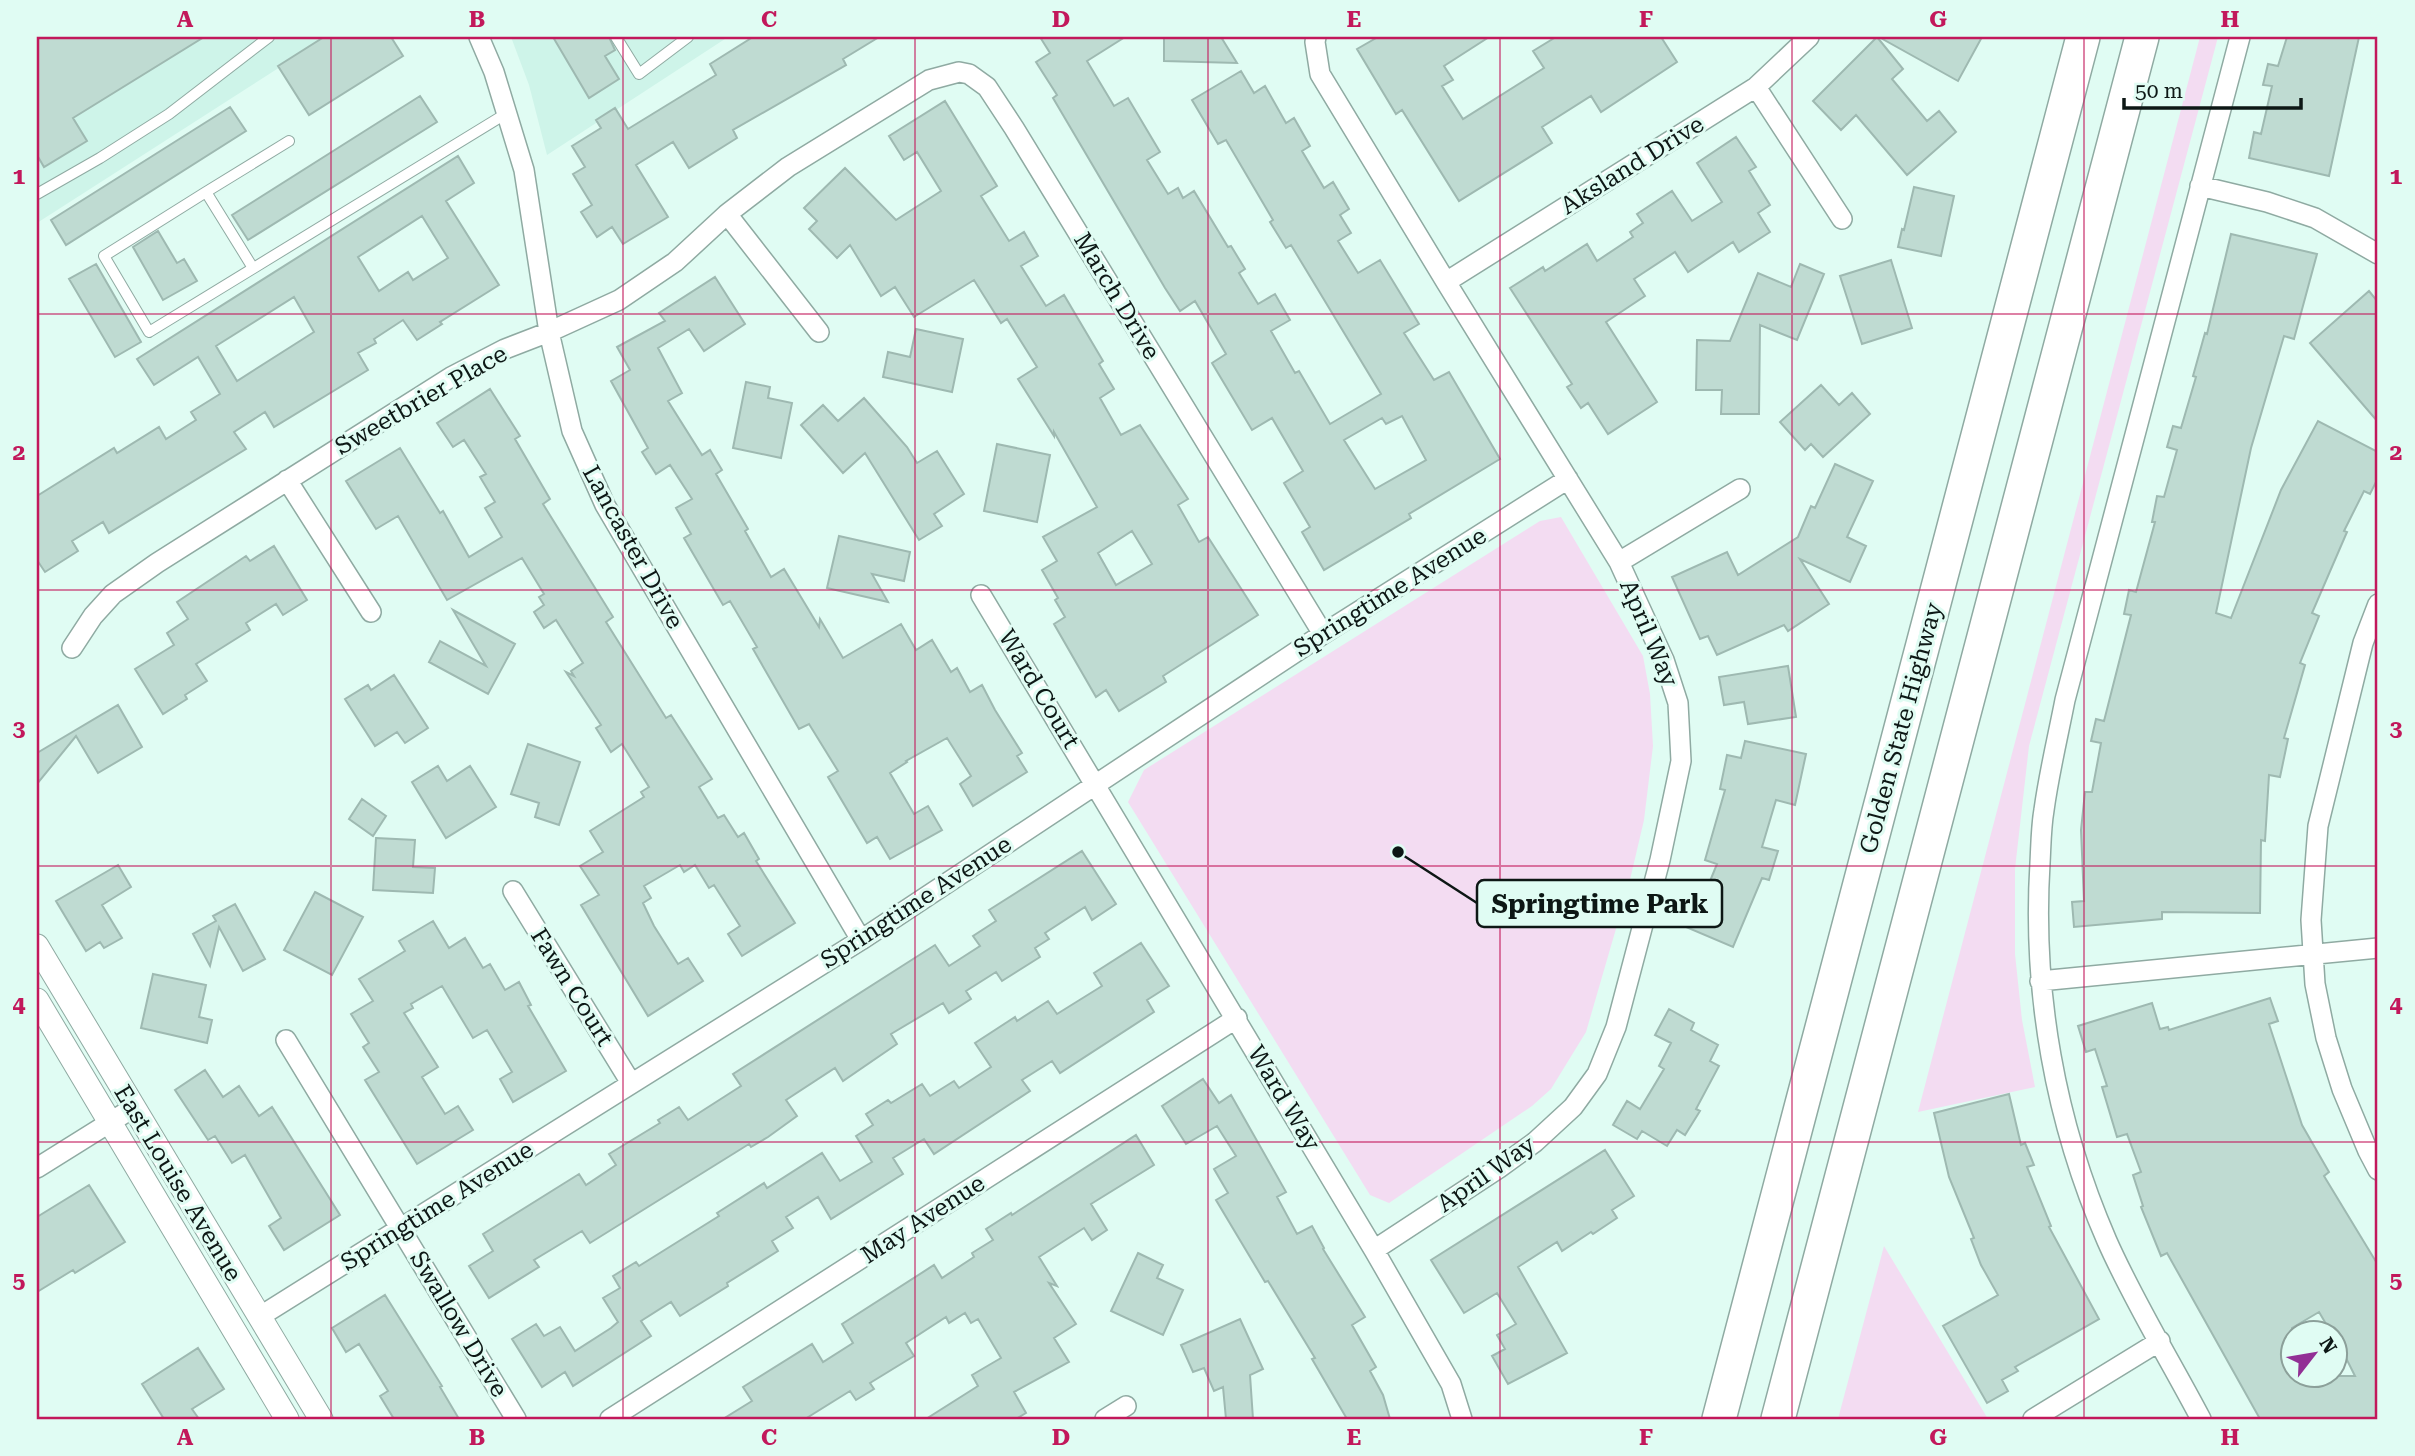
<svg xmlns="http://www.w3.org/2000/svg" width="2415" height="1456" viewBox="0 0 2415 1456" font-family="'Roboto Serif',serif">
	<style>
		.built { fill: #cef4e9 }
		.green { fill: #f3dcf2 }
		.building { fill: #bfdbd2; stroke: #9eb9b1; stroke-width: 2; fill-rule: evenodd }
		.lines { fill: none; stroke-linecap: round; stroke-linejoin: round }
		.service-casing { stroke: #8faaa2; stroke-width: 12 }
		.minor-casing { stroke: #8faaa2; stroke-width: 22 }
		.tertiary-casing { stroke: #8faaa2; stroke-width: 25 }
		.motorway-casing { stroke: #8faaa2; stroke-width: 36 }
		.service { stroke: #fff; stroke-width: 10 }
		.minor { stroke: #fff; stroke-width: 19 }
		.tertiary { stroke: #fff; stroke-width: 23 }
		.motorway { stroke: #fff; stroke-width: 33 }
		.grid { fill: none; stroke: #c2185b; stroke-width: 2; stroke-opacity: 0.55 }
		.labels { text-anchor: middle; stroke-width: 6; stroke-linejoin: round; paint-order: stroke }
		.street-label { font-size: 24px; fill: #0d1715; stroke: #e0fcf3 }
		.leader { fill: none; stroke: #0d1715; stroke-width: 2.5 }
		.callout-dot { fill: #0d1715; stroke: #e0fcf3; stroke-width: 2.5 }
		.callout { fill: #e0fcf3; stroke: #0d1715; stroke-width: 2.5 }
		.callout-label { font-size: 26px; text-anchor: middle; font-weight: bold; fill: #0d1715 }
		.neatline { fill: none; stroke: #c2185b; stroke-width: 2.5 }
		.grid-label { font-size: 23px; text-anchor: middle; font-weight: bold; fill: #c2185b }
	</style>
	<rect width="100%" height="100%" fill="#e0fcf3"/>
	<!-- built -->
	<path class="built" d="M37,37h290l-290,186z
		M511,37h217l-181,118 -18,-70z"/>
	<!-- green -->
	<path class="green" d="M2200,37h18l-189,709 -14,123v85l7,66 13,67 -117,25z
		M1561,517l82,139 7,38 3,52 -9,74 -15,64 -43,148 -35,57 -19,17 -143,97 -19,-8 -242,-393 16,-32 396,-249z
		M1884,1246l104,173h-150z"/>
	<!-- building -->
	<path class="building" d="M37,37h167l-131,81 14,23 -43,26 -7,-12z
		M324,37h67l12,19 -94,59 -31,-49z
		M553,37h56l6,13 -10,6 14,23 -30,19z
		M753,37h126l-36,22 3,6 -113,65 4,8 -48,30 -16,-26 -37,23 32,52 -45,27 -11,-17 -15,10 -16,-25 11,-7 -19,-31 12,-7 -13,-21 29,-18 -5,-8 19,-12 13,21 88,-54 -6,-11z
		M1040,37h85l-38,24 27,45 14,-8 32,54 -13,8 21,34 10,-6 5,10 11,-7 34,56 3,-1 14,23 -6,4 19,31 17,-10 15,26 -19,11 24,42 4,-2 31,53 51,-30 -90,-149 -5,3 -16,-26 3,-2 -47,-80 -8,4 -26,-44 49,-29 13,22 11,-7 21,37 8,-5 16,28 -8,5 22,37 9,-6 16,27 -9,6 11,18 -13,8 20,32 22,-13 39,64 -15,9 30,47 15,-8 51,87 -91,55 2,4 -87,52 -22,-38 8,-5 -26,-44 19,-12 -31,-53 -20,12 -40,-67 14,-9 -31,-53 -15,10 -15,-23 -112,-190 4,-3 -21,-33 14,-9zM1402,416l24,44 -51,29 -31,-49 38,-22 4,6z
		M1164,37h57l16,26 -73,-2z
		M1378,37h111l-45,29 9,14 -11,6 21,33 81,-51 -11,-17 23,-14h105l16,25 -76,50 -10,-16 -49,31 10,16 -93,58 -57,-91 -6,4 -39,-65z
		M1877,37l26,32 -11,10 35,42 12,-10 17,21 -49,43 -51,-60 -15,15 -28,-29z
		M1879,37h103l-24,44z
		M2287,37h72l-30,139 -80,-18 5,-26 7,2 11,-48 -9,-1 5,-21 10,2z
		M420,96l17,26 -189,118 -16,-25z
		M945,101l52,85 -16,10 28,45 15,-9 14,24 -17,10 25,40 18,-11 39,66 -4,3 15,25 -14,9 21,37 19,-10 48,74 -10,6 21,37 9,-5 50,78 -95,61 3,6 -47,29 -13,-21 -10,7 -42,-73 11,-7 -10,-17 3,-2 -16,-28 15,-9 -14,-24 54,-30 -43,-75v4l-36,-57 19,-12 -30,-48 -6,4 -27,-43 -60,37 -19,-30 -14,9 -31,-51 -13,13 -28,-29 8,-8 -13,-13 41,-40 51,52 45,-29 -24,-39 -13,8 -15,-24zM1132,531l20,33 -36,21 -18,-32z
		M230,107l16,24 -180,114 -15,-25z
		M1736,137l20,30 -7,4 21,34 -12,8 12,19 -31,20 -6,-10 -45,30 -13,-20 -41,27 11,17 -39,26 51,80 -49,32 -20,-31 -7,5 -14,-21 5,-3 -62,-96 33,-21 2,4 42,-27 10,17 36,-24 -3,-5 13,-9 -6,-9 35,-23 20,30 30,-19 -25,-39z
		M458,156l16,27 -28,18 53,84 -59,37 2,2 -25,16 -14,-20 -29,19 2,4 -18,10 10,17 -94,57 -9,-15 -31,20 12,17 -137,84 -6,-11 -31,19 6,10 -33,21 -8,-12v-64l77,-48 3,5 42,-26 7,12 30,-19 -5,-8 29,-18 -22,-37 -44,28 -17,-26zM422,216l26,42 -35,22 -5,-8 -29,19 -21,-34zM294,297l20,35 -77,49 -21,-35z
		M1914,187l40,9 -13,60 -43,-9 4,-18 2,1z
		M158,231l19,32 7,-4 13,22 -34,19 -30,-53z
		M2231,234l86,20 -23,85 -10,-3 -33,112 -35,165 15,5 50,-128 37,-69 60,31v26l-8,16 -6,-3 -20,40 3,1 -35,81 7,3 -19,47 5,2 -21,73 4,1 -8,38 -11,-2 -4,66 -4,-1 -1,73 -98,-1v7l-88,8 -2,-25 12,-1 -3,-71 4,-38h7l9,-49 -10,-2 5,-22 8,2 27,-106 -7,-1 5,-24 7,2 19,-70h-3l5,-26 7,1 13,-47 -10,-3 6,-21 8,2 15,-51 -3,-1 12,-43 2,1z
		M1891,260l21,68 -50,16 -22,-68z
		M96,264l45,78 -26,15 -46,-78z
		M1800,264l24,10 -27,66 -37,-15 -1,89h-38l1,-24h-26l1,-50 33,1 28,-68 33,14z
		M715,277l30,47 -41,27 -15,-22 -31,19 24,45 -14,8 34,54 8,-5 12,20 -6,4 32,55 -3,2 26,46 13,-8 35,58 1,-8 23,39 58,-34 15,26 16,-10 19,32 6,-4 13,24 12,-7 13,25 27,43 -5,3 10,16 -54,34 -13,-22 11,-8 -24,-38 -41,23 1,1 -17,11 24,41 14,-8 14,24 -52,29 -13,-22 -10,6 -39,-66 10,-6 -29,-47 -10,5 -46,-80 4,-2 -27,-46 -7,4 -39,-67 7,-4 -15,-26 16,-9 -22,-34 -14,9 -14,-22 6,-4 -37,-67 19,-11 -13,-23 48,-26 -6,-8z
		M2369,291l9,11v120l-68,-79z
		M916,329l47,10 -11,53 -69,-15 5,-25 22,5z
		M746,382l24,5 -2,11 24,5 -11,55 -48,-10z
		M1821,385l18,20 13,-12 18,21 -47,43 -12,-13 -6,6 -25,-28z
		M490,389l30,47 -5,3 35,60 -7,5 70,113 -7,5 60,96 5,-3 41,64 -13,8 19,31 6,-3 14,22 6,-4 15,26 -3,2 39,62 -53,33 -14,-22 12,-8 -26,-41 -5,3 -14,-23 -11,7 -4,-7 -36,21 7,12 -8,5 11,23 24,38 10,-6 15,23 -55,35 -67,-111 18,-10 -19,-29 23,-14 -13,-21 54,-34 -3,-5 8,-5 -27,-43 -11,8 -15,-24 5,-3 -35,-53 8,4 -3,-5 12,-8 -27,-43 -12,8 -10,-16 10,-7 -5,-8 5,-3 -22,-36 -75,42 -49,-84 -22,13 -30,-48 54,-33 40,65 3,-2 26,46 33,-20 -17,-29 10,-6 -15,-25 6,-3 -22,-34 -11,7 -16,-24z
		M864,398l43,49 10,16 20,-12 27,43 -30,20 8,12 -23,14 -54,-87 -22,20 -42,-48 22,-20 15,16z
		M997,444l53,11 -13,67 -53,-11z
		M1835,464l38,17 -26,56 19,9 -16,36 -50,-23 29,45 -41,27 -4,-6 -67,30 -9,-19 -8,3 -28,-62 55,-25 11,23 60,-38 13,-31 4,2z
		M839,536l71,16 -6,29 -32,-7 16,28 -61,-14z
		M274,546l33,54 -24,15 -7,-11 -30,19 4,7 -54,34 11,17 -22,14 2,4 -24,15 -28,-45 39,-24 -7,-12 21,-14 -11,-17 69,-46 4,5z
		M453,610l62,34 -27,50 -59,-32 11,-21 46,25z
		M1788,666l8,51 -48,7 -4,-22 -20,3 -5,-28z
		M394,675l34,53 -23,15 -8,-11 -22,14 -30,-47 23,-14 3,5z
		M118,705l24,42 -44,26 -22,-37 -39,48v-31z
		M1745,741l61,13 -11,51 -19,-5 -14,47 16,4 -9,29 -7,-2 -29,69 -47,-20 9,-20 4,1 18,-44 -12,-4 20,-70 -5,-1 7,-34 14,3z
		M528,744l52,18 -21,63 -24,-8 4,-14 -28,-9z
		M438,766l9,15 23,-15 26,41 -50,31 -34,-56z
		M362,799l24,17 -13,20 -24,-17z
		M376,838l39,2 -2,27 22,1 -2,25 -60,-3z
		M1082,851l34,53 -24,16 -7,-13 -40,26 4,6 -14,9 5,9 -38,24 -6,-9 -30,19 5,8 -22,14 -6,-10 -52,31 6,10 -54,37 -8,-13 -49,32 11,16 -29,21 -17,10 -2,-3 -159,99 -8,-12 -48,29 5,7 -50,31 -20,-32 24,-15 -10,-17 96,-60 7,11 30,-20 -7,-11 51,-31 -2,-3 21,-13 9,13 53,-34 -8,-12 202,-129 14,21 31,-20 -7,-10 23,-15 -7,-11z
		M118,865l13,22 -29,18 20,33 -18,10 -4,-6 -14,9 -30,-50z
		M315,892l48,25 -31,58 -48,-25z
		M235,904l30,55 -22,12 -24,-44 -9,39 -17,-32 23,-13 -3,-5z
		M433,921l16,27 16,-10 18,30 7,-4 15,26 14,-8 12,23 -3,1 38,65 -53,31 -13,-23 12,-7 -25,-42 -14,8 -31,-52 -31,18 2,4 -9,5 34,54 -16,10 23,37 13,-8 15,24 -56,34 -52,-84 14,-8 -16,-25 6,-4 -18,-29 22,-13 -14,-22 46,-28 -6,-10z
		M1141,943l28,43 -22,14 7,12 -94,61 -8,-12 -30,19 8,11 -96,63 -10,-15 -31,19 10,16 -72,45 -13,-22 -32,20 7,11 -21,13 6,10 -51,32 1,3 -48,30 -9,-14 -30,19 10,15 -78,50 -8,-14 -23,15 -30,-48 24,-15 8,12 16,-9 15,24 36,-23 7,-6 -15,-24 17,-10 -7,-12 23,-14 3,4 80,-50 -2,-3 47,-30 3,5 55,-35 18,28 32,-19 -16,-26 17,-11 -7,-11 22,-14 3,3 31,-19 8,12 24,-15 5,7 32,-21 -16,-24 40,-26 2,4 31,-20 9,13 45,-28 -8,-13z
		M153,974l53,11 -7,32 13,3 -5,23 -66,-15z
		M2270,998l8,23 -9,3 33,101 27,47 -5,4 54,89v154h-118l-93,-166 -6,3 -20,-49 2,-1 -10,-31 8,-3 -14,-38 -10,3 -15,-50 5,-1 -12,-37 -9,3 -8,-26 74,-23 8,26 8,-2 1,3zM2319,1312l13,22h2l21,42h-63v-48z
		M1669,1009l25,14 -3,7 27,15 -8,16 9,5 -23,43 4,2 -15,24 -8,-5 -10,16 -25,-15 -5,8 -24,-14 14,-24 13,8 24,-40 -5,-3 12,-23 -16,-8z
		M205,1070l18,27 16,-11 20,30 13,-9 68,108 -56,35 -15,-24 12,-8 -36,-63 -13,8 -17,-27 -7,4 -33,-50z
		M1203,1079l16,24 12,-8 55,97 -9,5 20,37 15,-8 12,22 -1,1 42,68 -13,8 24,42 -6,4 13,24 7,24h-43l-35,-60 3,-1 -47,-77 -3,1 -49,-82 12,-7 -14,-24 22,-13 -19,-30 -31,18 -24,-38z
		M2009,1094l12,51 4,-2 9,22 -7,2 24,59 -2,1 50,92 -84,48 3,4 -16,9 6,11 -21,12 -44,-77 55,-31 -17,-30 -10,-26 3,-1 -25,-61 -15,-64z
		M1136,1135l18,30 -63,39 16,26 -15,10 -8,-12 -45,29 18,29 -8,-3 27,41 -22,14 15,24 -55,30 12,21 -10,6h-90l52,-33 -6,-11 29,-17 -23,-39 -7,4 -6,-10 -16,10 -3,-6 -40,26 8,13 -44,27 4,6 -18,11 -6,-9 -45,28h-82l29,-18 -9,-14 69,-43 11,18 30,-19 -11,-19 92,-59 8,13 32,-21 -2,-4 21,-13 -7,-11 25,-16 1,2z
		M1605,1150l29,46 -22,14 5,8 -24,16 -2,-2 -29,19 -5,-9 -39,25 49,86 -59,31 -16,-28 13,-7 -8,-14 19,-11 -19,-31 -33,20 -33,-53z
		M89,1185l36,57 -50,31 -2,-3 -36,22v-75z
		M1138,1253l25,12 -6,13 26,12 -20,45 -52,-24z
		M385,1295l57,91 -2,1 19,32h-65l-14,-23 8,-5 -29,-47 -13,8 -14,-24z
		M1240,1319l23,50 -13,6 3,44h-27l-3,-32 -9,4 -10,-23 -11,4 -12,-27z
		M198,1348l26,41 -32,20 7,10h-35l-22,-35z"/>
	<g class="lines">
		<defs>
			<path id="service" d="M616,37l23,37 49,-37
				M206,192l83,-51
				M37,194l63,-36 69,-44 100,-77
				M253,268l-47,-76 -102,64 45,76 358,-219"/>
			<path id="minor" d="M479,37l15,35 30,98 25,162 23,99 33,74 256,435
				M1316,37l-1,5 5,32 126,208 173,280 45,98 14,43 3,58 -21,99 -44,167 -19,47 -24,33 -38,35 -36,26 -125,82
				M1756,87l86,132
				M2200,186l67,16 48,16 63,36
				M727,214l92,118
				M1446,282l310,-195 53,-50
				M287,480l84,132
				M1619,562l121,-73
				M981,595l393,655 77,134 11,35
				M2378,604l-15,39 -45,183 -7,94 4,64 11,54 16,51 26,62 10,19
				M72,648l21,-32 20,-22 44,-31 294,-186 54,-28 44,-17 70,-32 56,-38 52,-48 61,-47 141,-87 30,-8 10,2 18,13 27,41 309,506
				M513,891l118,192
				M2040,981l338,-33
				M286,1040l230,379
				M37,1168l96,-60
				M259,1317l602,-377 462,-306 245,-155
				M610,1419l627,-401
				M1105,1419l21,-13
				M2033,1419l127,-78
				M2201,1419c-31,-59 -67,-117 -94,-178 -52,-119 -75,-249 -67,-378 1,-18 1,-36 4,-53 5,-37 14,-74 21,-110l175,-663"/>
			<path id="tertiary" d="M37,946l284,473
				M37,1000l250,419"/>
			<path id="motorway" d="M1719,1419l364,-1382
				M1778,1419l364,-1382"/>
		</defs>
		<!-- service casing -->
		<use href="#service" class="service-casing"/>
		<!-- minor casing -->
		<use href="#minor" class="minor-casing"/>
		<!-- tertiary casing -->
		<use href="#tertiary" class="tertiary-casing"/>
		<!-- motorway casing -->
		<use href="#motorway" class="motorway-casing"/>
		<!-- service -->
		<use href="#service" class="service"/>
		<!-- minor -->
		<use href="#minor" class="minor"/>
		<!-- tertiary -->
		<use href="#tertiary" class="tertiary"/>
		<!-- motorway -->
		<use href="#motorway" class="motorway"/>
	</g>
	<!-- grid -->
	<path class="grid" d="M331,37v1382M623,37v1382M915,37v1382M1208,37v1382M1500,37v1382M1792,37v1382M2084,37v1382M37,314h2341M37,590h2341M37,866h2341M37,1142h2341"/>
	<g class="labels">
		<!-- street labels -->
		<g class="street-label">
			<text transform="translate(1632 165) rotate(-32)" y="8">Aksland Drive</text>
			<text transform="translate(1117 296) rotate(59)" y="8">March Drive</text>
			<text transform="translate(421 400) rotate(-30)" y="8">Sweetbrier Place</text>
			<text transform="translate(633 547) rotate(61)" y="8">Lancaster Drive</text>
			<text transform="translate(1390 592) rotate(-32)" y="8">Springtime Avenue</text>
			<text transform="translate(1649 633) rotate(67)" y="8">April Way</text>
			<text transform="translate(1039 689) rotate(59)" y="8">Ward Court</text>
			<text transform="translate(1901 728) rotate(-75)" y="8">Golden State Highway</text>
			<text transform="translate(916 902) rotate(-33)" y="8">Springtime Avenue</text>
			<text transform="translate(572 987) rotate(58)" y="8">Fawn Court</text>
			<text transform="translate(1284 1098) rotate(59)" y="8">Ward Way</text>
			<text transform="translate(1486 1174) rotate(-35)" y="8">April Way</text>
			<text transform="translate(178 1183) rotate(59)" y="8">East Louise Avenue</text>
			<text transform="translate(437 1206) rotate(-32)" y="8">Springtime Avenue</text>
			<text transform="translate(923 1219) rotate(-33)" y="8">May Avenue</text>
			<text transform="translate(459 1324) rotate(59)" y="8">Swallow Drive</text>
		</g>
	</g>
	<!-- callouts -->
	<path class="leader" d="M1398 852L1477 903"/>
	<circle class="callout-dot" cx="1398" cy="852" r="7"/>
	<rect class="callout" x="1477" y="880" width="245" height="47" rx="7"/>
	<g class="callout-label">
		<text x="1600" y="913">Springtime Park</text>
	</g>
	<!-- border -->
	<rect width="2415" height="1456" fill="none" stroke="#e0fcf3" stroke-width="77"/>
	<!-- north arrow -->
	<g transform="translate(2314 1354) rotate(59)"><circle r="33" fill="#e0fcf3" stroke="#8ca09a" stroke-width="2"/>
	<path d="M0-5L12 26L0 18L-12 26Z" fill="#922f95"/>
	<text y="-10" font-size="19" font-weight="bold" text-anchor="middle" fill="#0d1715">N</text>
	</g>
	<!-- scale -->
	<path d="M2124 98v10h177v-10" fill="none" stroke="#0d1715" stroke-width="3.5"/>
	<text x="2135" y="98" font-size="21" fill="#0d1715" stroke="#e0fcf3" stroke-width="5" paint-order="stroke">50 m</text>
	<rect x="38" y="38" width="2338" height="1380" class="neatline"/>
	<g class="grid-label">
		<text x="185" y="27">A</text>
		<text x="477" y="27">B</text>
		<text x="769" y="27">C</text>
		<text x="1061" y="27">D</text>
		<text x="1354" y="27">E</text>
		<text x="1646" y="27">F</text>
		<text x="1938" y="27">G</text>
		<text x="2230" y="27">H</text>
		<text x="19" y="184">1</text>
		<text x="2396" y="184">1</text>
		<text x="19" y="460">2</text>
		<text x="2396" y="460">2</text>
		<text x="19" y="736">3</text>
		<text x="2396" y="736">3</text>
		<text x="19" y="1012">4</text>
		<text x="2396" y="1012">4</text>
		<text x="19" y="1288">5</text>
		<text x="2396" y="1288">5</text>
		<text x="185" y="1445">A</text>
		<text x="477" y="1445">B</text>
		<text x="769" y="1445">C</text>
		<text x="1061" y="1445">D</text>
		<text x="1354" y="1445">E</text>
		<text x="1646" y="1445">F</text>
		<text x="1938" y="1445">G</text>
		<text x="2230" y="1445">H</text>
	</g>
</svg>
